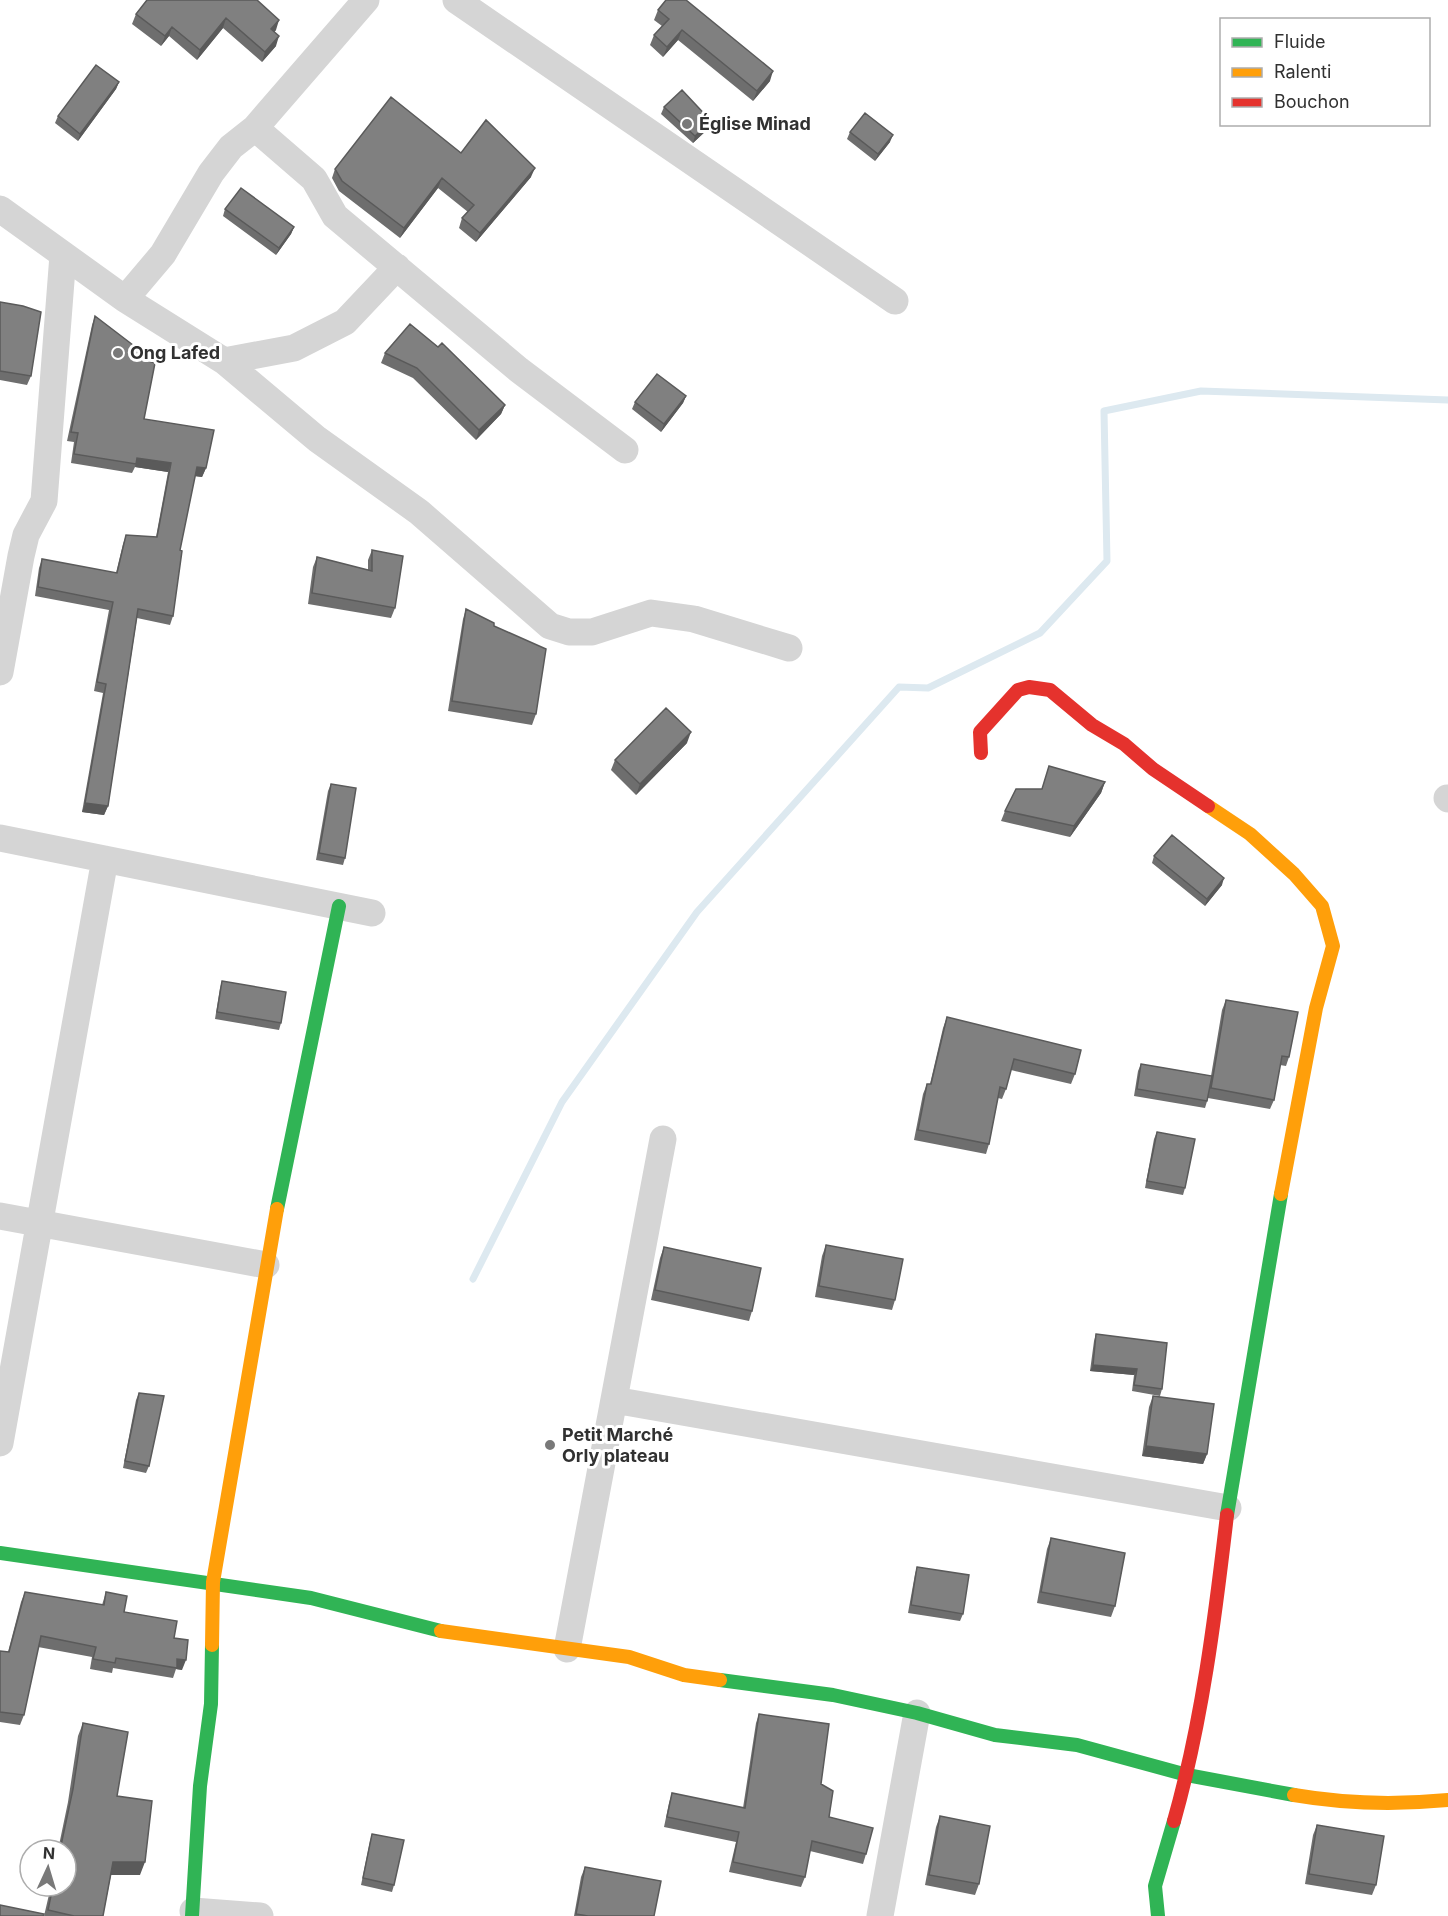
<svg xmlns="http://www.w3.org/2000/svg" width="1448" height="1916" viewBox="0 0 1448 1916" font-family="Inter,sans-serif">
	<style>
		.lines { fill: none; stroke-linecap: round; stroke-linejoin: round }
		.stream { stroke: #dde9f0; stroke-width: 7 }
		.street { stroke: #d5d5d5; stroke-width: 27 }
		.fast { stroke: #30b455; stroke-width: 14 }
		.slow { stroke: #ff9f0a; stroke-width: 14 }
		.jam { stroke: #e5322d; stroke-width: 14 }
		.wall { fill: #6e6e6e }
		.shaded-wall { fill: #5a5a5a }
		.building { fill: #808080; stroke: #5a5a5a; stroke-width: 1.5 }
		.poi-dot { fill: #797979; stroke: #fff; stroke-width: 2 }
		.labels { text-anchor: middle; stroke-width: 6; stroke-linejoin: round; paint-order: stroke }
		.poi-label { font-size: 18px; font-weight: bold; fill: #313131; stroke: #fff; text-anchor: start }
	</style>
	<rect width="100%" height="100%" fill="#fff"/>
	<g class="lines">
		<!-- stream -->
		<path class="stream" d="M473,1279l89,-177 135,-190 202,-225 29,1 112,-55 67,-72 -3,-150 97,-20 247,9"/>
		<!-- street -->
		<path class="street" d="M456,0l439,301
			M255,128l59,51 21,37 184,154 106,80
			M0,209l125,90 99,62 93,78 102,73 131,114 19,6h23l59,-19 43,6 95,29
			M125,299l38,-45 48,-81 20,-26 24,-19 111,-128
			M224,361l70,-13 51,-26 52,-55
			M0,672l21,-116 5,-21 18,-34 19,-246
			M1447,798l1,1
			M0,838l372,75
			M0,1216l266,49
			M614,1400l614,108
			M0,1443l105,-584
			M567,1649l96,-510
			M193,1911l67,5
			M880,1916l37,-203"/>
		<!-- fast -->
		<path class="fast" d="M277,1209l62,-303
			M1227,1515l54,-321
			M0,1553l311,45 130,33
			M720,1680l113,15 84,18 78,22 82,10 110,30 107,20
			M192,1916l8,-130 11,-82 1,-59
			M1158,1916l-3,-30 19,-65"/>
		<!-- slow -->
		<path class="slow" d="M1208,806l42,28 44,40 28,32 11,40 -17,62 -35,186
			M441,1631l188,26 55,18 36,5
			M212,1645l1,-63 64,-373
			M1294,1795c52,9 101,10 154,5"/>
		<!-- jam -->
		<path class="jam" d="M981,753l-1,-21 38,-42 11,-3 21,3 42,35 32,19 29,25 55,37
			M1174,1821c28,-99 41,-203 53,-306"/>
	</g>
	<!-- wall -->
	<path class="wall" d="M147,0l129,30 -2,2 2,14 -14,16 -39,-34 -26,32 -28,-24 -8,10 -29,-22 4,-10z
		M658,10l112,71 -17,20 -75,-61 -15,17 -13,-12 4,-10 8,-9 -8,-6z
		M119,82l-3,7 -38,52 -23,-18 3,-7z
		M664,107l47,14 -2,7 -16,15 -32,-29z
		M850,132l40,10 -15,19 -28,-22z
		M461,153l70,24 -55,65 -17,-14 3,-10 6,-6 -30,-24 -38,50 -61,-47 -7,-13 3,-9z
		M225,209l69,18 -3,7 -15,21 -53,-39z
		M0,302l31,74 -4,9 -27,-5z
		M95,316l50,44 -1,59 62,49 -4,9 -7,-1 -15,74 -7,66 -3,9 -33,-7 -29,188 -4,9 -22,-3 21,-119 -9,-2 15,-81 -74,-14 4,-28 3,-9 74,14 7,-29 3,-9 30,2 12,-65 -33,-5 -3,6 -61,-10 3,-21 -7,-1 25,-116z
		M385,353l120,52 -4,9 -25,26 -63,-62 -32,-15z
		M686,396l-3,7 -22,29 -29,-23 3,-7z
		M372,550l23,58 -4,10 -83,-14 5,-37 4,-10 51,13v-10z
		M466,609l28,17 42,88 -4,11 -84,-14 15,-92z
		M687,743l-51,52 -25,-25 4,-10z
		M1049,766l56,16 -4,11 -31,44 -69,-16 4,-10 37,-22z
		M331,784l14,74 -2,7 -27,-5 12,-69z
		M1154,856l68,29 -17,21 -53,-43z
		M222,981l59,42 -2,7 -64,-11 5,-31z
		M1226,1000l63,57 -3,9 -6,-1 -6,35 -4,9 -62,-11 -3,10 -71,-12 4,-25 3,-7 70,12 11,-66z
		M947,1017l128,57 -4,10 -60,-14 -5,19 -4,10 -4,-1 -9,46 -3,10 -72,-14 9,-46 4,-10h3l13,-56z
		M1157,1132l28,56 -2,7 -38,-7 9,-49z
		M826,1245l69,55 -3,10 -77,-13 7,-41z
		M664,1247l88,64 -3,10 -98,-21 9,-42z
		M1096,1334l66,55 -2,7 -28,-5 2,-16 -44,-4 4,-30z
		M139,1393l10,73 -3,7 -23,-5 13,-68z
		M1153,1396l54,58 -4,10 -61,-8 7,-49z
		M1051,1538l64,68 -4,11 -74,-14 10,-54z
		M917,1567l46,47 -3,7 -52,-8 7,-39z
		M25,1592l77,13 4,-13 18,20 50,26 8,32 -6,-1 -3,9 -60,-10 -1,5 -22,-4 2,-12 -54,-10 -14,68 -4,10 -20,-3v-71l8,1 13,-50z
		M759,1714l62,70 8,33 37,37 -3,10 -53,-13 -5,26 -4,10 -72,-15 7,-30 -72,-15 5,-24 3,-10 71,15 13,-85z
		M83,1723l34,73 23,79h-29l-8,41h-59l7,-30h15v-36h-8l10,-48 10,-66z
		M940,1816l39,68 -4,11 -50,-10 11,-58z
		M1317,1825l59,60 -4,10 -67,-11 8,-49z
		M372,1834l22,51 -2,7 -31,-7 9,-44z
		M585,1867l69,49h-80l7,-39z"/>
	<!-- shaded-wall -->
	<path class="shaded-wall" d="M226,18l-3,10 -26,32 3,-10z
		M279,20l-3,10 -8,9 3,-10z
		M172,27l-3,9 -8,10 4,-10z
		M682,30l-4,10 -15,17 4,-10z
		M279,36l-3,10 -14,16 3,-10z
		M773,71l-3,10 -17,20 4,-10z
		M119,82l-3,7 -38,52 2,-7z
		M711,121l-2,7 -16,15 2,-7z
		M893,135l-3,7 -15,19 3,-7z
		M535,168l-4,9 -55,65 4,-9z
		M442,178l-4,10 -38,50 4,-10z
		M294,227l-3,7 -15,21 3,-7z
		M686,396l-3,7 -22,29 3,-8z
		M505,405l-4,9 -25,26 3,-10z
		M137,458l34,5 -3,9 -33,-5z
		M197,467l9,1 -4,9 -8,-1z
		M691,732l-4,11 -51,52 4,-11z
		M1105,782l-4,11 -31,44 4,-11z
		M85,803l23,3 -4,9 -22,-3z
		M1224,878l-2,7 -17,21 2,-7z
		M1093,1365l44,4 -3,6 -44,-4z
		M1146,1446l61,8 -4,10 -61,-8z
		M177,1659l9,1 -4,10 -6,-1z
		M113,1862h32l-5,13h-32z"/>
	<!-- building -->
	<path class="building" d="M147,0h110l22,20 -8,9 8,7 -14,16 -39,-34 -26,32 -28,-23 -7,9 -29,-22z
		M666,0h20l87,71 -16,20 -75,-61 -15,17 -13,-12 15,-16 -11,-9z
		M96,65l23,17 -39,52 -22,-18z
		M682,90l29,31 -16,15 -31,-29z
		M391,97l70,56 25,-33 49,48 -55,65 -18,-15 12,-13 -32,-27 -38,50 -62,-47 -7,-12z
		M865,113l28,22 -15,19 -28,-22z
		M241,188l53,39 -15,21 -54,-39z
		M0,302l23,4 18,6 -10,64 -31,-5z
		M95,316l51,39 -1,5 10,3 -11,56 70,11 -8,38 -9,-1 -17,83 2,1 -9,65 -35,-7 -30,197 -23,-3 21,-119 -9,-2 16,-80 -75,-15 4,-28 75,14 9,-38 31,2 14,-74 -34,-5 -1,6 -62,-10 4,-21 -7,-1z
		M410,324l28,23 4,-4 63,62 -26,25 -62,-62 -32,-15z
		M657,374l29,22 -22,28 -29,-22z
		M372,550l31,6 -8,52 -83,-15 5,-36 55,14z
		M466,609l28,14v3l52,23 -10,65 -84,-13z
		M666,708l25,24 -51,52 -25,-24z
		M1049,766l56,16 -31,44 -69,-15 11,-22h26z
		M331,784l25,4 -11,70 -26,-5z
		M1172,835l52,43 -17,21 -53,-43z
		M222,981l64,11 -5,31 -64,-11z
		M1226,1000l72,12 -9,45 -7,-1 -8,44 -63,-12z
		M947,1017l134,33 -6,24 -61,-15 -8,30 -6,-2 -11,57 -71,-14 9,-46h4z
		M1141,1064l71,12 -5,25 -70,-12z
		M1157,1132l38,7 -10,49 -38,-7z
		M826,1245l77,14 -8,41 -76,-14z
		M664,1247l97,21 -9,43 -97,-21z
		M1096,1334l71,9 -5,46 -28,-4 3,-16 -44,-4z
		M139,1393l25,3 -15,70 -24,-5z
		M1153,1396l61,8 -7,50 -61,-8z
		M1051,1538l74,15 -10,53 -74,-14z
		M917,1567l52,8 -6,39 -52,-9z
		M25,1592l79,13 2,-13 21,4 -3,16 53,9 -3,17 14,2 -2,20 -9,-1v9l-61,-10 -1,5 -22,-4 3,-12 -55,-11 -17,79 -24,-3v-61l9,1z
		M759,1714l70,10 -8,60 12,7 -4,26 44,11 -7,26 -54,-13 -7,36 -72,-15 6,-30 -72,-15 5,-24 73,15z
		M83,1723l45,9 -11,64 35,5 -7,61h-32l-10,54h-29l-26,-6 5,-24h13v-36h-6l13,-61z
		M940,1816l50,10 -11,58 -50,-9z
		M1317,1825l67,11 -8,49 -67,-11z
		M372,1834l32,6 -10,45 -31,-7z
		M585,1867l76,14 -7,35h-66l-12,-2z
		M0,1905l44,9 -1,2h-43z"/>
	<!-- markers -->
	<g class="poi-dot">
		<circle cx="687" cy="124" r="6"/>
		<circle cx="118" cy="353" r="6"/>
		<circle cx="550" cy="1445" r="6"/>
	</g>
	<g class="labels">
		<!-- poi labels -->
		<g class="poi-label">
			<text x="699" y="130">Église Minad</text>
			<text x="130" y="359">Ong Lafed</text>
			<text x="562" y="1441">Petit Marché<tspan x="562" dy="21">Orly plateau</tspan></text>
		</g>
	</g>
	<!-- legend -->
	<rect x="1220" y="18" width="210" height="108" fill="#ffffff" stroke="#adadad" stroke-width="1.5"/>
	<rect x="1232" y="38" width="30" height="9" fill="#30b455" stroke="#adadad" stroke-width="1.5"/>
	<text x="1274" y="48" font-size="18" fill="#313131">Fluide</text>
	<rect x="1232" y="68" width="30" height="9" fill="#ff9f0a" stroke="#adadad" stroke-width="1.5"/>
	<text x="1274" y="78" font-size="18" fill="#313131">Ralenti</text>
	<rect x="1232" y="98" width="30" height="9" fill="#e5322d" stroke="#adadad" stroke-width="1.5"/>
	<text x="1274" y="108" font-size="18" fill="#313131">Bouchon</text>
	<!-- north arrow -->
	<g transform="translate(48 1868) rotate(4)"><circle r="28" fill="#ffffff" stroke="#adadad" stroke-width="1.5"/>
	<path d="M0-4.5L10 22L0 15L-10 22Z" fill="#797979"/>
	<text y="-9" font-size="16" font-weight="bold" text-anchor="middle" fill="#313131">N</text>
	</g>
</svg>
